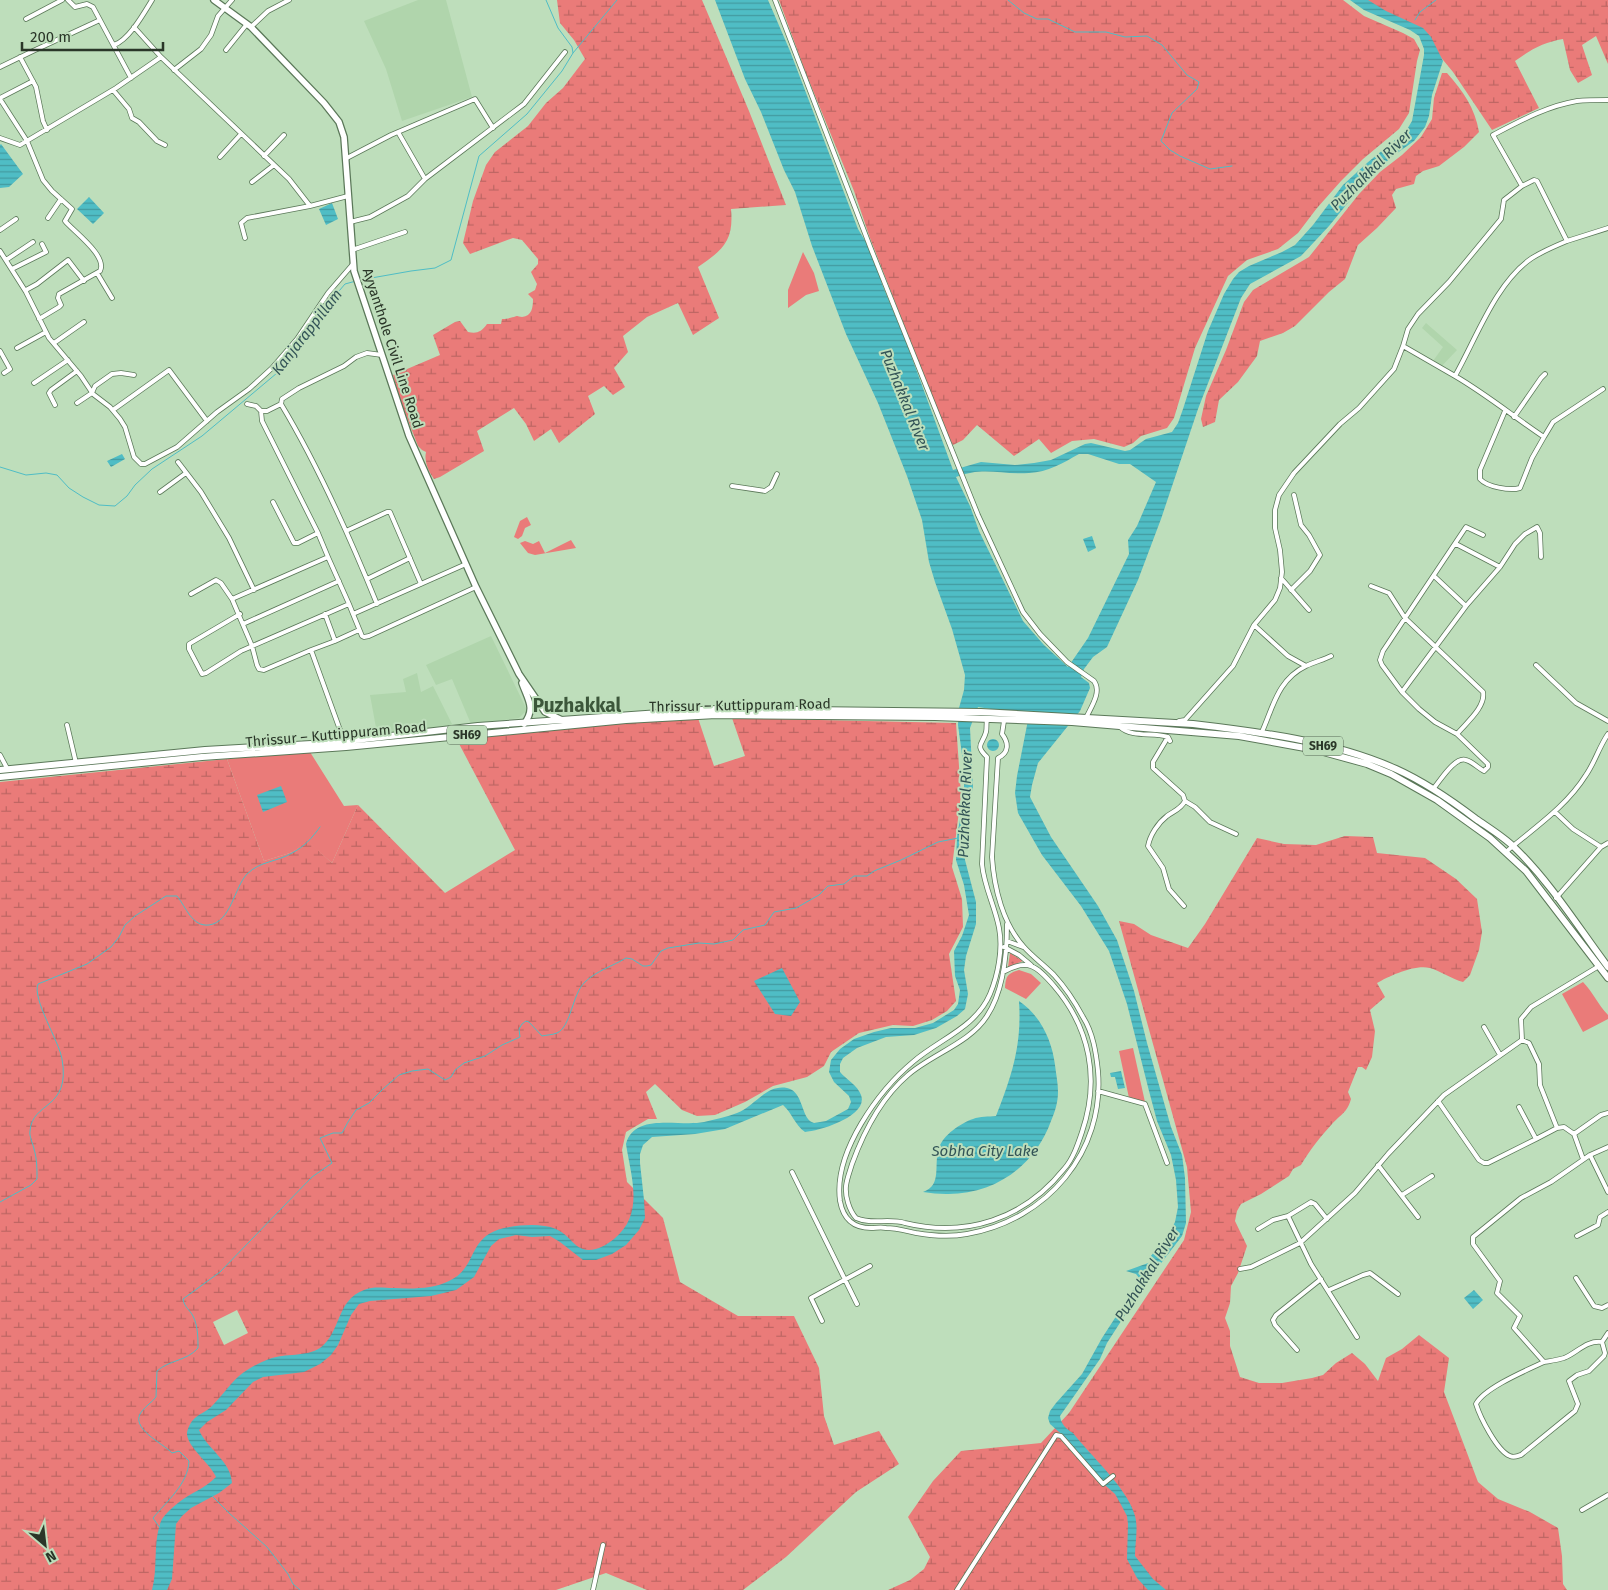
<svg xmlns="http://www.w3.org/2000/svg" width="1608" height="1590" viewBox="0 0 1608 1590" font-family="'Fira Sans',sans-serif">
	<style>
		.built { fill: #b0d5ac }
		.grass { fill: url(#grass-dots) }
		.wetland { fill: url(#wetland-marsh); fill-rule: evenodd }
		.green { fill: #ea7b79 }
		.water { fill: url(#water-rules); fill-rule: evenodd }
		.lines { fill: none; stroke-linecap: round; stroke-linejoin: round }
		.stream { stroke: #4fbdc5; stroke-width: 1 }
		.street-casing { stroke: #5b7859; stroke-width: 5.5 }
		.secondary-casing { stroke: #5b7859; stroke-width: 8 }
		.primary-casing { stroke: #5b7859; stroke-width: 8 }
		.street { stroke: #fff; stroke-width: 4 }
		.secondary { stroke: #fff; stroke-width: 5.5 }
		.primary { stroke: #fff; stroke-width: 6 }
		.labels { text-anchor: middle; stroke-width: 4; stroke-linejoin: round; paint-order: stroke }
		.shield { fill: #bedebb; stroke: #566854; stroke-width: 1 }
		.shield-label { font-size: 12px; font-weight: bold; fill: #2a3628 }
		.street-label { font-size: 14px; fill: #2a3628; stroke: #bedebb }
		.water-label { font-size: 15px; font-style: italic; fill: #335457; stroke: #bedebb }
		.district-label { font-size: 19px; font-weight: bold; fill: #3c573a; stroke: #bedebb }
	</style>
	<defs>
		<pattern id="grass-dots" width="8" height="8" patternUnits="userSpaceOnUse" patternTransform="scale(1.25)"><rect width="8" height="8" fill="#ea7b79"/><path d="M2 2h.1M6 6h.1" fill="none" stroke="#be6663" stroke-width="1.8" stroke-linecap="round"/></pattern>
		<pattern id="wetland-marsh" width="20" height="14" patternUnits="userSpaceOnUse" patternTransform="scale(1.25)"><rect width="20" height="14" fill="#ea7b79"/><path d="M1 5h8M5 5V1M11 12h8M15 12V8" fill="none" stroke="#be6663"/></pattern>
		<pattern id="water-rules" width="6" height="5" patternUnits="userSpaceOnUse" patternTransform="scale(1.25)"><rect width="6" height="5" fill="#4fbdc5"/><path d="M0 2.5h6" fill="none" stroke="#429aa0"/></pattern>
	</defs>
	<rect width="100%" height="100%" fill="#bedebb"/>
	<!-- built -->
	<path class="built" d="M418,0h28l26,97 -70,24 -16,-52 -22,-48z
		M1426,323l31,27 -17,18 -7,-7 10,-14 -21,-19z
		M491,636l36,74 -8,8 -48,6 -19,-45 -16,6 -10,-20z
		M417,673l4,19 12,-6 20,40 -76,7 -7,-38 36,-3 -3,-13z"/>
	<!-- grass -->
	<path class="grass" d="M1010,953l13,8 -15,6z"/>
	<!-- wetland -->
	<path class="wetland" d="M557,0h145l47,111 37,94 -55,4c3,32 -8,41 -33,58l21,51 -26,17 -15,-32 -31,14 -24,19 5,16 -14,16 11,19 -12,8 -9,-9 -16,10 7,18 -36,29 -8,-14 -17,12 -8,-17 -12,-16 -37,23 7,20 -44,26 -6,2c-6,-8 -10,-18 -8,-27l-4,-2 -4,-4 -17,-44 -8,-27 47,-20 -7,-20 22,-13 5,-1 8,11c9,2 13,0 19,-8h14l1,-5c5,0 7,-1 12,-2 5,-2 3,0 8,0 10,-1 11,-10 11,-18l-5,-5 7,-4 2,-6 -6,-12 7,-8v-5l-16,-19 -9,-2 -43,16 -7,-11 10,-42 13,-36 9,-13 33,-26 18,-23 17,-15 22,-29 -11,-19 -14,-17z
		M779,0h564l21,16 39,17 11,6 6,11 -3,11 -8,52 -10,16 -36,30 -22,22 -24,27 -19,25 -20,16 -31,11 -19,16 -33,72 -21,70 -7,10 -26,8 -8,7 -9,4 -30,-8 -22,2 -21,12 -12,-14 -25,17 -37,-31 -14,15 -10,5 -7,-13 -76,-194 -16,-47 -49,-120z
		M1359,0h249v64l-12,-28 -14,9 10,30 -14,8 -8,-13 -7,-31c-19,3 -33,11 -48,22l24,47 -47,22 -39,-58 -33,-40z
		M1442,73h5c16,18 28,35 32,59l-15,15 -25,19 -16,5 -7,5 -2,8 -18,5 -4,6 4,13 -19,20 -19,17 -13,34 -16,13 -34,34 -12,7 -23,8 -3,15 -19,26 -19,18 -4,22 -12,5 -2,-8 5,-23 20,-46 18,-48 9,-12 56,-33 50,-63 21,-22 22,-17 19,-18 11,-18 2,-21z
		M698,718l16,48 31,-10 -13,-38 224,5 5,72 -9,72 10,32 1,28 -14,27 7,47 -9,10 -15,9 -19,6 -20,-1 -34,8 -28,19 -7,14 -17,11 -34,9 -28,16 -30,13 -18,1 -15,-6 -27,-26 -9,8 11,27h-9l-22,13 -4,18 5,32 36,36 17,64 58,34h56l25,52 5,48 10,29 45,-14 20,33 -43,28 -70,65 -43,33h-96l-41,-17 -50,17h-556v-808l227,-23 37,102 29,-9 14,-12 25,23 26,-58 87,88 70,-43 -59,-112 84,-8zM237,1310l11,23 -24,12 -11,-23z
		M1345,836l28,1 4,16 48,5 31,21 21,20 5,33 -3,18 -9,25 -7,7c-11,-3 -23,-11 -33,-14 -15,-4 -41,8 -53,15l8,14 -15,13 5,21 -3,26 -6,13 -4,-3h-4l-10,25 3,7c-4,14 -10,15 -19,25 -11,12 -23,27 -31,41l-8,4 -4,7 -28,18 -20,10 -4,7 -2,10 12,25 -9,27 -7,13 -1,17 -5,15 5,13v15l10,31 19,6h23l30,-5 11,-3 13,-12 16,-10 13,11 13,17 8,-23 16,-9 17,-14 30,23 -5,34 34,90 20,17 32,13 28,16 4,28 1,28 4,6h-679l22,-10 14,-11 6,-12 -22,-40 25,-36 28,-30 80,-8 28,-30 115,-173 7,-28 -4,-45 -68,-246 15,3 17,11 37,13 17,-24 52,-86 27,6 32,1z"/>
	<!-- green -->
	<path class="green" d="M803,252l11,21 5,18 -13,4 -18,13v-18z
		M527,517l4,8 -6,3 -3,8 -4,3 -4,-2 6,-16z
		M571,540l5,8 -41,7 -7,-2 -8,-10 5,-2 8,3 6,-3 6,12z
		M310,752l34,54 14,-1 -26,58 -25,-22 -14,11 -29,9 -37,-102z
		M1019,970l12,4 10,9 -15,16 -21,-11c1,-12 2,-14 14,-18z
		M1583,982c10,10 15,23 25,33v4l-25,13 -21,-38z
		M1133,1048l12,54 -16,-4 -10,-47z"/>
	<!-- water -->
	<path class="water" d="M715,0h53l22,51 68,178 17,28 7,27 23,55 48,131 28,-8 34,3 19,-2 17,-3 34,-16 6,-1 34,8 5,-1 16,-11 26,-7 6,-9 5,-14 25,-78 16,-37 9,-15 6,-7 10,-6 33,-14 13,-7 18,-20 30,-40 24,-22 39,-32 6,-10 12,-66v-6l-5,-13 -9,-6 -46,-20 -14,-10h18l18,11 37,17 8,9 12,24 -11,34 -3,21 -4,11 -11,14 -21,15 -24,21 -40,49 -28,30 -51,28 -9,14 -43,111 -37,110 -23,61 -31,67 -14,10 -9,12 -3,8 8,6 1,5 -10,23 -42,52 -6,22 -2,12 21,40 47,69 19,34 17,51 13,52 24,84 11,28 3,23 1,45 -4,13 -37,48 -38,59 -7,16 -40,57c1,8 6,13 13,17 17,22 53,54 61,80 5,13 1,29 1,43l18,23 13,11h-18l-11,-12 -10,-19 1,-35 -1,-8 -8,-15 -4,-7 -9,-8 -39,-47 -17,-15 -2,-6 2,-7 6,-8 26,-29 20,-36 37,-57v-3l-3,-4 -10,-3 25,-9 -1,-5 19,-23 6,-12 3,-15 -2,-27 -5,-25 -14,-34 -8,-30 -22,-87 -18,-53 -28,-45 -39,-51 -24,-42 -3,-20 2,-17 12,-61 -51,-8 -8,21 3,59 -6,29 -3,35 1,9 11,42v22l-10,32 -2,14 4,24 -3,15 -8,7 -21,12 -22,7 -28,2 -29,11 -14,10 -3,6v8c6,7 18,14 21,23 8,21 -41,36 -56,37 -10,-7 -13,-19 -22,-27l-58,24 -30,5 -43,3 -9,8 -3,9v9l4,37 1,18 -6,12 -13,15 -14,9 -16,6h-13l-23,-18 -10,-6 -18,1 -16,-2 -17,4 -8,7 -17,31 -18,13 -25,6 -61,5 -11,3 -8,11 -13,30 -7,10 -11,9 -16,8 -41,5 -10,5 -27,28 -19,12 -8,8c8,19 32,31 33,53l-13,10 -28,15 -9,8 -6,8 -4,55 -5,11h-15c6,-22 1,-45 8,-66 2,-8 12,-16 18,-21 12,-10 28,-15 38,-26 -6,-14 -28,-29 -29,-43 0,-4 3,-11 6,-14 5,-6 13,-8 18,-13 10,-10 18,-22 28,-31 9,-7 19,-13 30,-17 16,-6 38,-2 51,-11 21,-15 16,-48 44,-58 10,-4 19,-2 30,-2 18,1 39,1 55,-7 30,-14 17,-44 55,-53 16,-3 37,-5 52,1 9,4 14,11 21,17 12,9 27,1 37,-7 31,-25 17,-62 12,-95 8,-32 53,-17 78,-22 11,-3 23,-5 33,-9 17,-6 29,-29 50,-25 14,3 14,21 21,31 1,2 4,3 6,4l12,-2 22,-12 3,-7 -2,-6 -15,-14 -5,-10 2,-12 9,-11 14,-10 20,-7 17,-4h24l18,-5 21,-13 4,-6 2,-14 -5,-14 -1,-25 8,-15 7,-21 -5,-30 -8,-25 1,-23 7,-43v-25l-6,-44 1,-17 5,-18 1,-15 -13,-46 -17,-47 -6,-20 -7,-42 -15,-44 -29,-73 -32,-69 -34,-88 -17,-54 -11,-22 -23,-58 -16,-33zM1079,454h9l31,10h11l26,18 -19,44 -9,14 1,14 -41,84 -20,29 -24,-22 -21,-24 -44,-90 -9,-25 -14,-29c27,-11 46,-2 73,-4 19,-1 34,-10 50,-19z
		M1,144l22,30 -14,13 -9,1v-43z
		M89,197l15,16 -11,11 -16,-15z
		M332,203l6,16 -12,6 -7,-16z
		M122,454l3,5 -14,8 -4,-6z
		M1092,536l4,12 -8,4 -5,-13z
		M987 745a6 6 0 1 1 12 0a6 6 0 1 1-12 0Z
		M281,786l6,16 -24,10 -6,-17z
		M782,968l18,34 -9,14 -16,-2 -21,-33z
		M1019,1001c21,14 33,39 36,64 1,9 3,18 3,27 0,10 -3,20 -7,29 -16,45 -57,74 -105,73 -8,0 -15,-1 -23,-2 20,-7 10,-28 16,-44 4,-13 22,-25 34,-29 7,-3 16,-2 23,-3 16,-41 26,-71 23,-115z
		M1121,1071l4,17 -7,1 -3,-12h-4l-1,-4z
		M1474,1290l9,10 -10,9 -9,-11z"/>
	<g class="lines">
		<!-- stream -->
		<path class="stream" d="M1008,0l16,13 13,6h11l27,13h31l19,5 22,-1 15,9 25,30 12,7 -2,7 -25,24 -11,28 9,9 10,6 30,13 22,-3
			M1415,20l5,-8 16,-12
			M573,53l44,-53
			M360,280l51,-9 24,-3 16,-8 28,-104 48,-42 35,-43 11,-18 -1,-6 -14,-19 -12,-28
			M0,467l26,8 20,-2 11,2 12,13 14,9 16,8 16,1 12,-10 8,-11 17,-16 50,-33 75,-63 16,-18 35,-51 17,-20 11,-3
			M0,1202l31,-17 6,-6c0,-10 0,-20 -3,-30 -1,-5 -5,-13 -4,-18 2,-30 41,-21 32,-72 -3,-18 -30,-60 -24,-75l49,-20 24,-17 8,-10 6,-12 10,-9 31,-20h11c9,11 15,31 32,29 22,-3 25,-37 38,-51 13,-13 30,-12 45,-21 12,-6 20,-15 28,-26
			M212,1496l17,17 38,34 21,27 5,10 7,6
			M160,1528l-7,-10c14,-17 35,-34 36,-57l-10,-10 -7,2c-9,-10 -44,-25 -30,-42 4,-5 10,-9 14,-14l1,-26c12,-11 30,-10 41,-23 0,-10 0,-22 -5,-32 -3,-6 -9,-9 -10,-17l37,-27 92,-95 20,-14 -12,-25 13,-5h9l6,-11 8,-12 13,-7 14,-14 16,-14 13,-4 16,-2 17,11 6,-3 4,-7 9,-7 21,-7 17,-11 16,-7 2,-1 -1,-8 3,-5 4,-3 3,1 13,14c4,-1 10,-1 15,-3 14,-6 15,-39 28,-51 11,-11 28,-16 41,-24l6,1 11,7h4l4,-1 10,-14 7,-3 31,-5 15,1 19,-4 10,-10 22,-5 9,-13 22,-4 23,-13 9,-9 16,-2 10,-8h13l7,-5 27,-11 37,-18 20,-4"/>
		<defs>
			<path id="street" d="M68,0l7,7 12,-3 6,3 38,71
				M775,0l96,249 107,266 45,97 17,22 27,28 27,19c8,11 -3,26 -8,37
				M26,19l36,-19
				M134,27l27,30
				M251,27l17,-16 21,-11
				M114,45c15,-5 30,-32 38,-45
				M226,50l21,-26
				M20,57l16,30 7,34 4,9
				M0,67l33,-16 67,-31
				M174,70l27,-21 10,-14 7,-19 14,-16
				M113,90l16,19 3,9 7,4 18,19 8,4
				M0,98l33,-17
				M0,99l27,42 16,39 9,11 20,18 -7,12c8,10 43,35 35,50l-41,23 -1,4 3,7 -2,2 -20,12
				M398,132l27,47
				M0,138l20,7 96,-57 45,-31 128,122 21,27 38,-10
				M264,156l20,-21
				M220,157l21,-23
				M345,159l46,-24 84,-36 18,29
				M252,182l22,-17
				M1522,186l12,-6 3,1 30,60 41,-13
				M48,218l13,-19
				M350,222l20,-5 38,-21 17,-17 99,-75 41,-52
				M0,230l16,-11
				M245,238l-4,-15 6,-5 63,-12
				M1567,241c-12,5 -24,10 -35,17 -36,24 -56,81 -77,118 31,18 59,41 89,61l9,-15 50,-33
				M352,250l53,-18
				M0,251l26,41 23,46 32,38 12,18 17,13 10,12 5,8 9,30 7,7h4l32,-17 40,-35 32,-23 23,-21 25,-29 31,-46 25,-29
				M6,260l27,-18
				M12,269l34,-17 -4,-8
				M97,273l15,25
				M26,290l11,-6 31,-24 16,21
				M54,343l30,-21
				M1403,346l52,30
				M17,348l29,-16
				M0,351l10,18 -6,4
				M34,383l34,-23
				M77,403l15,-10 3,-7 17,-12 9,-1 13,2
				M247,404l9,2 5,5 1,10 56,112
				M55,405l-6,-12 2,-3 26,-19
				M113,410l56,-40 38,51
				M261,411h6l14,-7
				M1505,411l-25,59v9c7,8 30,12 40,9l12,-30 12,-21
				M1514,417l27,-39 4,-4
				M178,462l23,30 28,46 25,52
				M732,486l33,5 6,-4 6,-13
				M160,492l26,-19
				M273,502l21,41h4l20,-10 10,24 -96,42 20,47 5,19 2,4 5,1 47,-20 33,91
				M346,531l41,-19h3l31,72
				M1456,544l44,23
				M1434,576l32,30
				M1281,578l28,32
				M367,579l43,-21
				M1371,586l18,7 16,25 78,74c3,15 -17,31 -26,42
				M1291,590l19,-19 10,-16 -11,-20 -8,-10 -7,-30
				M191,594l25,-14 5,3 11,16
				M349,604l4,10 113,-50
				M377,604c-28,-69 -58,-137 -96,-200l1,-5 17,-11 45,-22 12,-9 11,-4 15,2
				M240,614l-51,30v5l13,25 4,-1 35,-22 108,-47 -21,-47
				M353,614l9,22 2,1 5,-1 107,-49
				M243,624l96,-43
				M1254,625l34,31 18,10
				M335,641l24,-11
				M311,650l24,-9 -10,-27
				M1536,665l40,38 32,18
				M1402,692l-20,-27 -2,-5 3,-9 83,-124 17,8
				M987,720c-1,4 0,8 -1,12 -3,12 -12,13 1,25l-5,107c2,23 13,42 17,64 4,21 -1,47 -9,66 -14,33 -50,45 -76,67 -35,29 -81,91 -74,140 3,17 13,27 31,27 5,0 10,-1 15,0 10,0 20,3 30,5 17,3 35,4 51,1 80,-14 138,-82 131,-163 -2,-19 -5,-38 -15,-54 -8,-15 -18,-30 -29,-42 -10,-10 -21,-18 -30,-28 -21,-23 -30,-59 -32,-90l6,-99c11,-5 11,-15 4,-24l2,-13
				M1179,721l6,-1 48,-54 21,-41 21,-25 5,-12 2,-16 -2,-22 -5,-22v-18l4,-15 15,-22 46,-49 19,-16 35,-39 9,-23 5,-17 10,-15 31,-32 52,-63 3,-19 18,-14 -29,-51c27,-14 54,-29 84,-34 10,-1 21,-1 31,-1
				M67,725l9,38
				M1120,727c12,11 33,5 48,10
				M1261,734c12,-26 16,-54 45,-68 8,-4 17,-6 25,-10
				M1170,741l-2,-4 -15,25v6l30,27 2,6c-4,8 -11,10 -18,15 -9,7 -17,19 -19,30l15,22 6,21 15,17
				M0,755l8,15
				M1433,789c7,-8 22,-33 33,-29 7,2 12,8 18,11l4,-4v-3l-31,-30 -22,-12 -16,-13 -17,-17 64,-86 34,-39 15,-23 10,-10 12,-7 3,6 1,24
				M1185,801l10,6 15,15 26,12
				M1555,812l18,17 28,18
				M1506,852c28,-24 60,-45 80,-77 9,-13 13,-28 22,-41
				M1556,898l45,-51 7,-4
				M1007,941l16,6
				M1004,947l15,8 12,10
				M1003,972c25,-14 34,-6 51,14 36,42 46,93 28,146 -4,12 -9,27 -18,37 -40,50 -98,69 -159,54 -16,-5 -34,2 -49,-5 -7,-8 -11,-22 -10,-32 1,-8 4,-15 6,-22 12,-33 29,-66 56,-89 24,-21 62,-32 79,-59 17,-26 20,-62 20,-92
				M1484,1027l16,28
				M1098,1091l47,13 22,59
				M1438,1101l41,59 5,3h4l48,-24
				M1519,1107l17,32 21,-11 -17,-43 -1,-21 -10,-21 -7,-3
				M1557,1128l7,-1 10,7 27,-19 7,-2
				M1574,1134l9,25
				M1590,1155l18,37
				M1378,1165l40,52
				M792,1172l65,132
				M1402,1195l30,-19
				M1288,1216l23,48 46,73
				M1258,1229l15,-9 15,-4 23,-14 4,2 12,15
				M1577,1236l21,-11 2,-8 8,-5
				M1240,1269l11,-2 49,-24 55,-50 33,-39 56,-59 78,-55 -1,-21 10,-12 68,-41
				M1576,1278l18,28 8,2 6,-3
				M1329,1290l34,-15 7,-2 28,21
				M822,1321l-11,-23 59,-32
				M1602,1342c-16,-2 -25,11 -38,16 -6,2 -14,3 -20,4l-30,-34 6,-12 -23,-23 3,-12 -27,-37v-7l48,-39 30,-16 39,-27 18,-8
				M1297,1350l-22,-25 -2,-5 3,-5 45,-36
				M1544,1362c-17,8 -60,26 -68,42 4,13 21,47 34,52 4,2 7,0 11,-1l54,-44 3,-7 -9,-23 8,-6 12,-4 15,-15 1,-3 -3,-11 6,-9
				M1582,1510l26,-15
				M593,1590l10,-45
				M957,1590l99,-155 5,1 42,48 10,-8"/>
			<path id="secondary" d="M214,0l37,27 73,76 15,19 5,15 10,134 55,165 67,151 43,87 26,38 17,8
				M522,683c6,17 14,25 2,41"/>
			<path id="primary" d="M0,770l205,-20 124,-7 149,-17 238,-17 265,3 212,12c68,8 140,17 203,45 29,13 55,31 80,50 13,9 28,18 39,29 36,35 63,79 93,119
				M0,777l202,-20 144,-10 280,-27 90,-5 219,2 137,5 167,14 77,14 51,14 24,10 46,26 53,38 36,33 82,107"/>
		</defs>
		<!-- street casing -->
		<use href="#street" class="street-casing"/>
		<!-- secondary casing -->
		<use href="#secondary" class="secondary-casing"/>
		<!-- primary casing -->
		<use href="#primary" class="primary-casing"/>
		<!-- street -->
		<use href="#street" class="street"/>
		<!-- secondary -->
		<use href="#secondary" class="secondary"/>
		<!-- primary -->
		<use href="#primary" class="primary"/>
	</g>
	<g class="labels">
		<!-- shield labels -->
		<g class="shield">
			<rect x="447" y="725.5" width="40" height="19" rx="4"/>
			<rect x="1303" y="736.5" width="40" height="19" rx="4"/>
		</g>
		<g class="shield-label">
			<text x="467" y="739">SH69</text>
			<text x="1323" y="750">SH69</text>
		</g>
		<!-- street labels -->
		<g class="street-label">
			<text transform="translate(393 348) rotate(72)" y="5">Ayyanthole Civil Line Road</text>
			<text transform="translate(740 705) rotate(-1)" y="5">Thrissur – Kuttippuram Road</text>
			<text transform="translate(336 734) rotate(-5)" y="5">Thrissur – Kuttippuram Road</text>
		</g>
		<!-- water labels -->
		<g class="water-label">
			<text transform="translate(1371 170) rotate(-45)" y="5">Puzhakkal River</text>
			<text transform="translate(307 332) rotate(-52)" y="5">Kanjarappillam</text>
			<text transform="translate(905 400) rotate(68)" y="5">Puzhakkal River</text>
			<text transform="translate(965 804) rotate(-88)" y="5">Puzhakkal River</text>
			<text x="985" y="1156">Sobha City Lake</text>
			<text transform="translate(1147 1274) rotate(-58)" y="5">Puzhakkal River</text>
		</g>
		<!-- district labels -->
		<g class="district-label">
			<text x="577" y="712">Puzhakkal</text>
		</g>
	</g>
	<!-- north arrow -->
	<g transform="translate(45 1545) rotate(152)" stroke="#bedebb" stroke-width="4" paint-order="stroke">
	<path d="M0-4L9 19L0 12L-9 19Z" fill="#2a3628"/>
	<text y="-8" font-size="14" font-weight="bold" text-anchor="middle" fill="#2a3628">N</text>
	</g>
	<!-- scale -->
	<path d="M22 42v8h141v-8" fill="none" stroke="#2a3628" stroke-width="2.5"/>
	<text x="30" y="42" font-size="15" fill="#2a3628" stroke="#bedebb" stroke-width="4" paint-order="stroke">200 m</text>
</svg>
